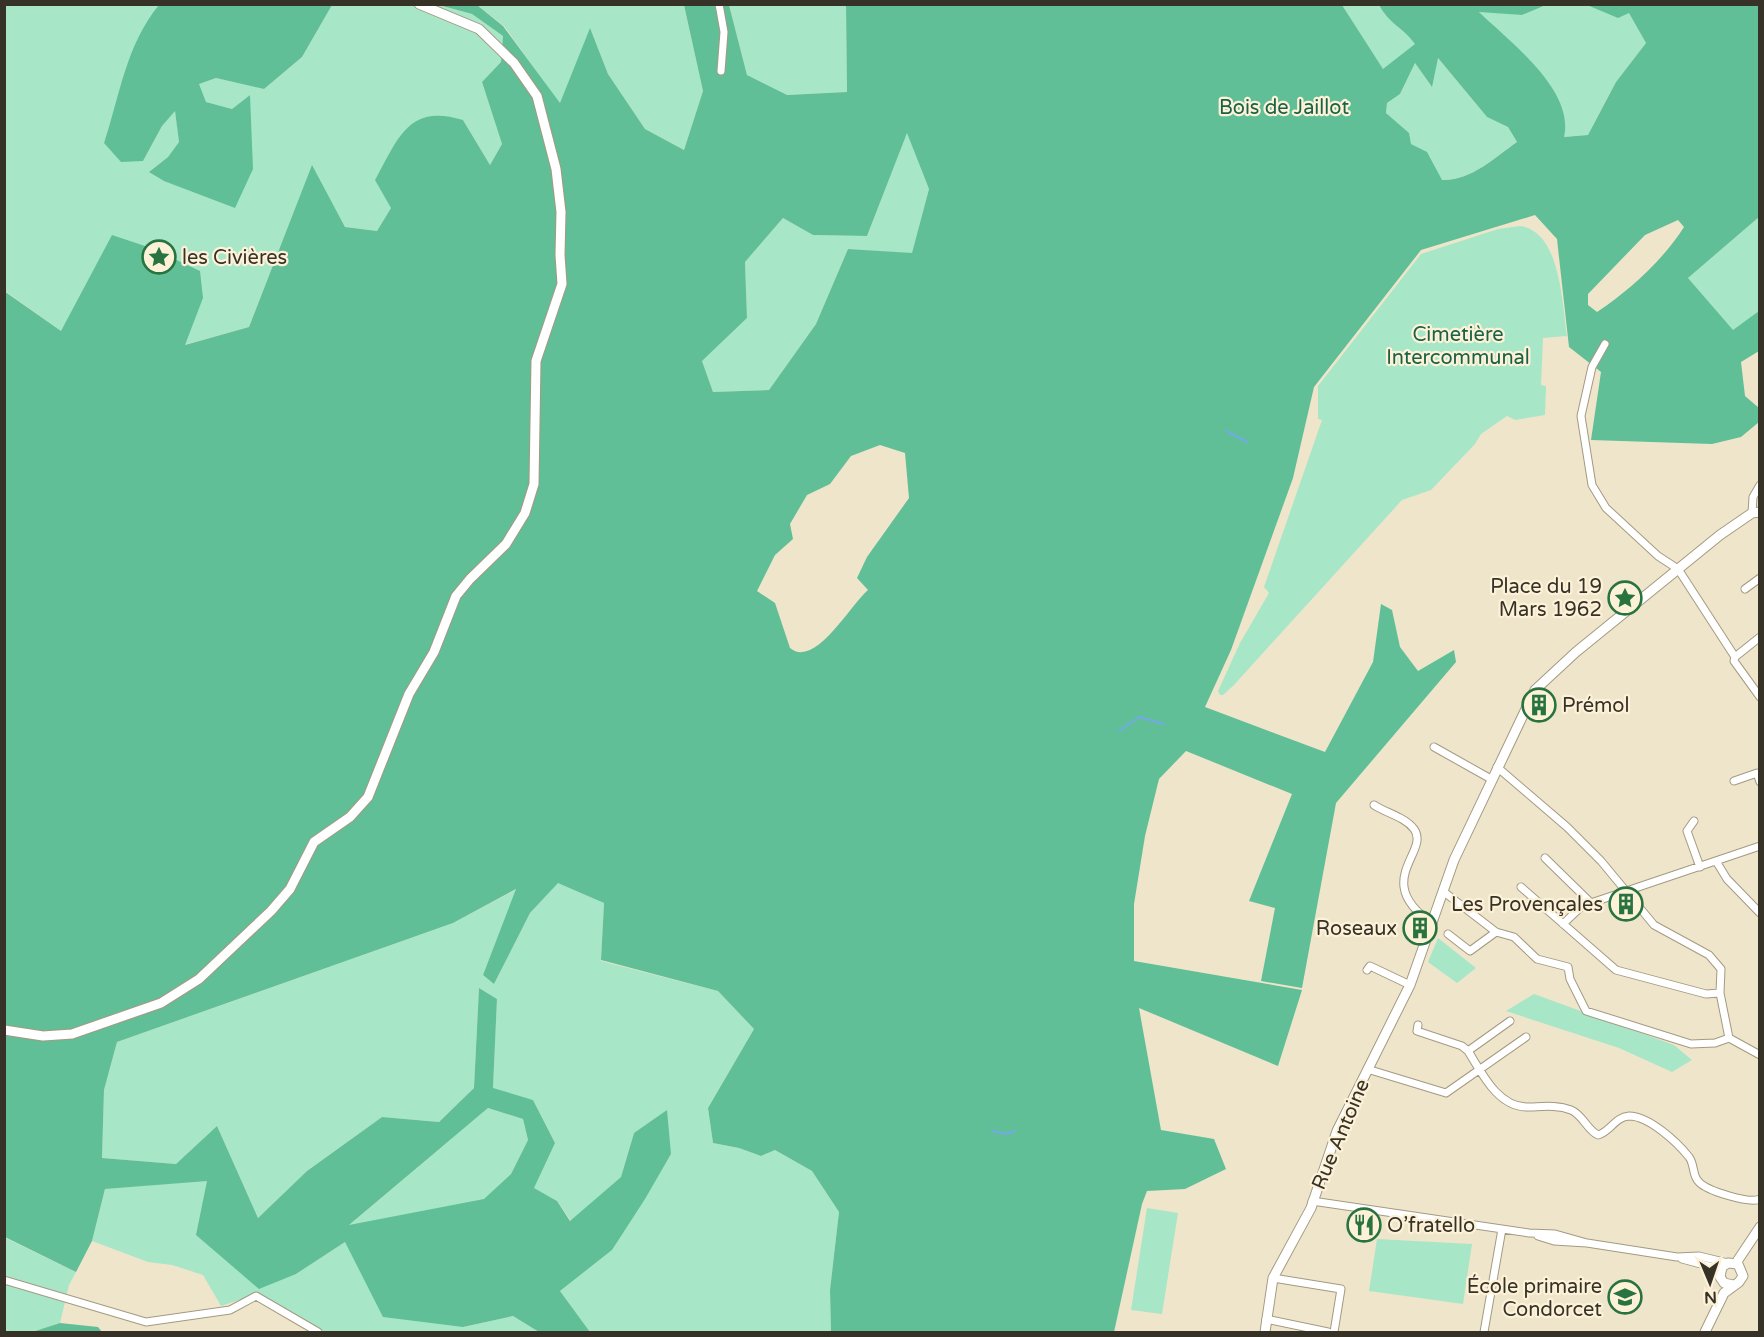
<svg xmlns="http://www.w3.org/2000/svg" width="1764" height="1337" viewBox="0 0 1764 1337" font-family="'Varela Round',sans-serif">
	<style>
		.green { fill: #a8e6c8 }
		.forest { fill: #60bf96; fill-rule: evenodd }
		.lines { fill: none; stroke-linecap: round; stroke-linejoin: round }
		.stream { stroke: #74a9e9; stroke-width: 2 }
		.street-casing { stroke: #a49a82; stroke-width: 9 }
		.secondary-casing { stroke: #a49a82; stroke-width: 11 }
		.street { stroke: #fff; stroke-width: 7 }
		.secondary { stroke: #fff; stroke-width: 9 }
		.labels { text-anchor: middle; stroke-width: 4.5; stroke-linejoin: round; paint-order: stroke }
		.park-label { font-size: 20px; fill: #196246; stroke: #fdf2d8 }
		.poi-label { font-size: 20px; fill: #363228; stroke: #fdf2d8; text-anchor: end }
		.street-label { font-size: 20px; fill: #363228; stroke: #fdf2d8 }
	</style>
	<rect width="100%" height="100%" fill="#efe5cb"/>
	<!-- green -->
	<path class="green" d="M5,5h154l-43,100 -12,38 39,18 19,-35 13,-16 4,32 -11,15 -18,14 100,-52v-24l-18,14 -26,-7 -8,-18 18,-6 48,11 38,-32 30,-52h107l33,9 31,22 -2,26 -19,20 20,62 -12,21 -27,-45 -72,88 -14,23 -32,-4 -33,-61 -63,161 -65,18 19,-47 -142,33 -56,-40z
		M477,5h207l19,86 -19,59 -39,-21 -37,-55 -18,-45 -30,75 -56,-78z
		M729,5h117l1,87 -61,3 -39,-20z
		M1342,5h37c11,20 24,22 37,39l-33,26z
		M1546,5h41l31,12 11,-5 17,31 -30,39 -28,53 -24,2 -85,-126 43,4z
		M1437,57l50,60 21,10 9,15c-23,16 -46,39 -76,38l-14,-27 -16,-9 -3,-11 -22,-20 1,-10 13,-9 15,-31 16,23z
		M907,132l22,57 -17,65 -64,-5 -32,75 -47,66 -56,2 -11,-31 45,-43 -2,-56 38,-44 30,17 54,1z
		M1759,217v94l-26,20 -45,-53z
		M1520,226c41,5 42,79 47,110l-24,2 -2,47 5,1 -1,29 -30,5 -8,-4 -26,18 -6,10 -44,46 -29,10 -169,186 -10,9h-3l-2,-4 22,-48 29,-50 -5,-6 58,-167 -4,-1v-33l103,-132 77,-25z
		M558,882l46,21 -3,58 117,30 36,38 -46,79 5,35 26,5 22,8 14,-6 37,21 27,41 -9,78 1,42h-241l-30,-41 52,-41 59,-96 -37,-21 -13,44 -50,44 -14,-20 -24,-13 22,-45 -22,-43 -40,-11 4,-90 -18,-11 -5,100 -35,34 -57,-5 -75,54 -49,47 -41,-92 -41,38 -74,-6 2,-68 13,-48 336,-119 64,-34 -34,86 11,9 36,-71z
		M1438,938l38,30 -19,15 -29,-21z
		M1534,994l140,51 18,15 -20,12 -53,-24 -113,-37z
		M488,1108l35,11 5,21 -17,34 -27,26 -136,26z
		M208,1180l88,94 49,-32 118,85 50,-11 26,16h-227l-61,-36 -30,10 -18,-31 -31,-10 -24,-3 -56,-21 13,-52z
		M1147,1208l31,5 -16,101 -31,-4z
		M4,1237l72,35 -7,13 -9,38 -28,9h-27z
		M1377,1239l95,5 -9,60 -94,-13z"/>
	<!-- forest -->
	<path class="forest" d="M159,5h173l-30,52 -38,32 -48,-11 -17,6 7,18 26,7 18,-14 3,74 -18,39 -71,-27 -15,-9 19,-15 11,-15 -4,-31 -13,15 -19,35 -22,1 -17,-19c16,-48 22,-98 55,-138z
		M439,5h38l26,21 57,77 30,-75 18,46 37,55 39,21 19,-59 -19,-86h45l18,70 40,20 60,-3 -1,-87h496l41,64 32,-25c-12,-17 -25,-19 -36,-39h167l-24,10 -43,-3c31,30 96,78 85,125l24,-2 28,-53 30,-39 -17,-30 -11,5 -31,-13h172v212l-71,61 45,52 26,-19v40l-18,11 4,34 14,12v14l-18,15 -29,7 -121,-4 10,-68 -32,-25 -12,-108 -22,-24 -114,35 -107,137 -21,91 -62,172 -26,57 120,45 48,-90 8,-58 11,6 8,37 18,24 36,-21 2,12 -120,141 -34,185 -41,-7 14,-73 -26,-7 43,-107 -106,-43 -27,28 -14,57 -11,68v57l168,29 -24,76 -139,-58 22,122 53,9 12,30 -41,20 -38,2 -5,13 -28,128h-283l-1,-42 9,-78 -27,-41 -37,-21 -14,6 -22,-8 -26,-5 -5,-35 46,-79 -36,-38 -117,-31 3,-57 -46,-20 -28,30 -36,71 -11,-9 33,-86 -63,34 -336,119 -13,48 -2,68 74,6 41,-38 41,92 49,-47 75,-54 57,5 35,-34 5,-100 18,11 -4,89 40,12 22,43 -21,45 23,13 13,20 51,-44 13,-44 33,-23 4,44 -26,45 -33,51 -52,41 30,41h-51l-26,-16 -50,11 -80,-10 -38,-75 -49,32 -37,15 -63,-54 11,-54 -102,8 -13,52 -16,31 -71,-35 -1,-946 57,40 51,-96 39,13 49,23 3,27 -18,47 64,-18 63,-162 33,62 32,4 14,-23 -16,-28c23,-41 33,-77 88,-60l27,45 12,-21 -20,-62 19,-20 2,-26 -31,-22zM1438,58l49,59 21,10 9,15c-23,16 -46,39 -75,38l-15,-28 -16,-8 -2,-11 -23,-20 1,-10 13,-9 15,-31 17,24zM907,133l22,56 -17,64 -64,-4 -32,75 -47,66 -56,2 -11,-31 45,-43 -2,-56 38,-44 30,17 54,1zM1678,220l6,7c-21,33 -54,63 -87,85l-9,-7v-11l57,-59zM880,445l25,8 4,45 -42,59 -10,21 11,12c-17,14 -53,79 -78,58l-15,-45 -18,-12 18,-36 18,-16 -3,-15 17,-29 23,-11 21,-28zM488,1108l35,11 5,21 -17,34 -27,25 -135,26z
		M60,1323l38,4 4,5h-70z"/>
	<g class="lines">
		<!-- stream -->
		<path class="stream" d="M1226,431l21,11
			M1119,731l20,-14 25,7
			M992,1131l15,3 8,-3"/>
		<defs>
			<path id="street" d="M719,4l5,28 -3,39
				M1605,344l-13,23 -11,49 11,69 14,23 52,48 20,13 57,88 -1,4 26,36
				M1752,513l1,-16 7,-12
				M1745,589l15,-11
				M1735,657l25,-20
				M1434,747l57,32
				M1497,767l70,60 34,34 53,64 55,30 12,14 -1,24 -14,1 -90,-24 -95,-83
				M1734,781l23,-8 3,9
				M1374,805c12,8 31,12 40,24 17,23 -44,52 19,95
				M1694,821l-7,10 13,36
				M1545,858l46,45
				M1716,861l11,18 33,34
				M1444,892l52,40 18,5 23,22 31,8 2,12 16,32 105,33 24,-1 14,-5 31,17
				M1563,924l19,-18 178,-60
				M1448,934l22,17 26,-19
				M1367,970l3,-4 40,19
				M1720,993l9,45
				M1418,1025l-1,6 45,15 6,5c14,22 29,55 58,56 14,0 30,-3 45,3 12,5 16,20 27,25 12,-3 17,-18 31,-19 20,0 48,26 60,41 6,8 3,19 10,25 8,9 51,22 61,17
				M1468,1051l42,-30
				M1367,1069l79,24 80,-56
				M1312,1201l217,32 26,1 32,9
				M1538,1236l16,5 33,2 90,14 22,-1 29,7
				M1682,1259l30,8 7,7
				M1273,1278l68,11 -7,43
				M4,1280l142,42 84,-12 26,-14 62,36
				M1266,1319l62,13
				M1484,1332l18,-103"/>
			<path id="secondary" d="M4,1030l39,6 29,-2 89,-31 38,-24 72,-68 19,-22 24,-47 36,-25 18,-20 41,-103 25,-42 22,-56 14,-17 36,-35 19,-31 9,-29 2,-123 26,-77 -2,-29 1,-43 -5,-43 -19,-73 -23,-33 -35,-34 -60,-25
				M1736,1263l24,-36
				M1265,1332l8,-54 38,-70 26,-77 73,-146 44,-125 81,-170 41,-38 144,-117 32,-22 8,-1
				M1705,1332l19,-39 15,-11 4,-6 -5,-12 -10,-1 -6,4 -2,10 4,6 9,2"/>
		</defs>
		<!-- street casing -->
		<use href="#street" class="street-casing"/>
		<!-- secondary casing -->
		<use href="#secondary" class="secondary-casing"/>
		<!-- street -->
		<use href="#street" class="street"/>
		<!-- secondary -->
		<use href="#secondary" class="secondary"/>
	</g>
	<!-- icons -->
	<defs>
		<symbol id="sight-ring" viewBox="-11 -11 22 22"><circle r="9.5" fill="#fdf2d8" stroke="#297340" stroke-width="1.5"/><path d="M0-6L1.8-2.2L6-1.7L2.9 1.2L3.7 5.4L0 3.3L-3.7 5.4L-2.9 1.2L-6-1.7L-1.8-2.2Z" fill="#297340"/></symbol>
		<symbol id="building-ring" viewBox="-11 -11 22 22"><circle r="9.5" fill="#fdf2d8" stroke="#297340" stroke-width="1.5"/><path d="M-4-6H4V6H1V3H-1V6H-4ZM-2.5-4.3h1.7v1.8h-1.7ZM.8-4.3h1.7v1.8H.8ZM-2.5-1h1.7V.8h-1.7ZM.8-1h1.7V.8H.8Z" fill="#297340"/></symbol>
		<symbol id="restaurant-ring" viewBox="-11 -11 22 22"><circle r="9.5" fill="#fdf2d8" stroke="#297340" stroke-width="1.5"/><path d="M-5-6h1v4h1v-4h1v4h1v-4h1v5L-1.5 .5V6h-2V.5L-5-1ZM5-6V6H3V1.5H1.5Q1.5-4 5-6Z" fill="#297340"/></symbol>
		<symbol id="school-ring" viewBox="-11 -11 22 22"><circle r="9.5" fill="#fdf2d8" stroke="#297340" stroke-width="1.5"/><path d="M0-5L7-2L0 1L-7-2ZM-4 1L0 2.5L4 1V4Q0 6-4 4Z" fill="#297340"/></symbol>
	</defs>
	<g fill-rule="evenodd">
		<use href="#sight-ring" x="140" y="238" width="38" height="38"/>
		<use href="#sight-ring" x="1606" y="579" width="38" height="38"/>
		<use href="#building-ring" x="1520" y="686" width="38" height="38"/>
		<use href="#building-ring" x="1607" y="885" width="38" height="38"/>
		<use href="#building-ring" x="1401" y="909" width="38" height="38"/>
		<use href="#restaurant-ring" x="1345" y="1206" width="38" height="38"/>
		<use href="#school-ring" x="1606" y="1278" width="38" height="38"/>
	</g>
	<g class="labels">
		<!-- park labels -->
		<g class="park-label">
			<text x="1284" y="114">Bois de Jaillot</text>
			<text x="1458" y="341">Cimetière<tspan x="1458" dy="23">Intercommunal</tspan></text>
		</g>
		<!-- poi labels -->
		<g class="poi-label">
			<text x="182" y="264" text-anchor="start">les Civières</text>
			<text x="1602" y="593">Place du 19<tspan x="1602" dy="23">Mars 1962</tspan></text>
			<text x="1562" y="712" text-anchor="start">Prémol</text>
			<text x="1603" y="911">Les Provençales</text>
			<text x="1397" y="935">Roseaux</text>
			<text x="1387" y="1232" text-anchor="start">O’fratello</text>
			<text x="1602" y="1293">École primaire<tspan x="1602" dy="23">Condorcet</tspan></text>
		</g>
		<!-- street labels -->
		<g class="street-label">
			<text transform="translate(1340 1134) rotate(-67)" y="7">Rue Antoine</text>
		</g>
	</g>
	<!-- border -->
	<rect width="1764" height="1337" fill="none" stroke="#363228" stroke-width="12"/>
	<!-- north arrow -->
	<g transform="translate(1710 1283) rotate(178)" stroke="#fdf2d8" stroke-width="4.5" paint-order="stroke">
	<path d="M0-4.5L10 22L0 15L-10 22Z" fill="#363228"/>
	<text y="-9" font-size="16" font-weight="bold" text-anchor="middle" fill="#363228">N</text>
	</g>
</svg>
